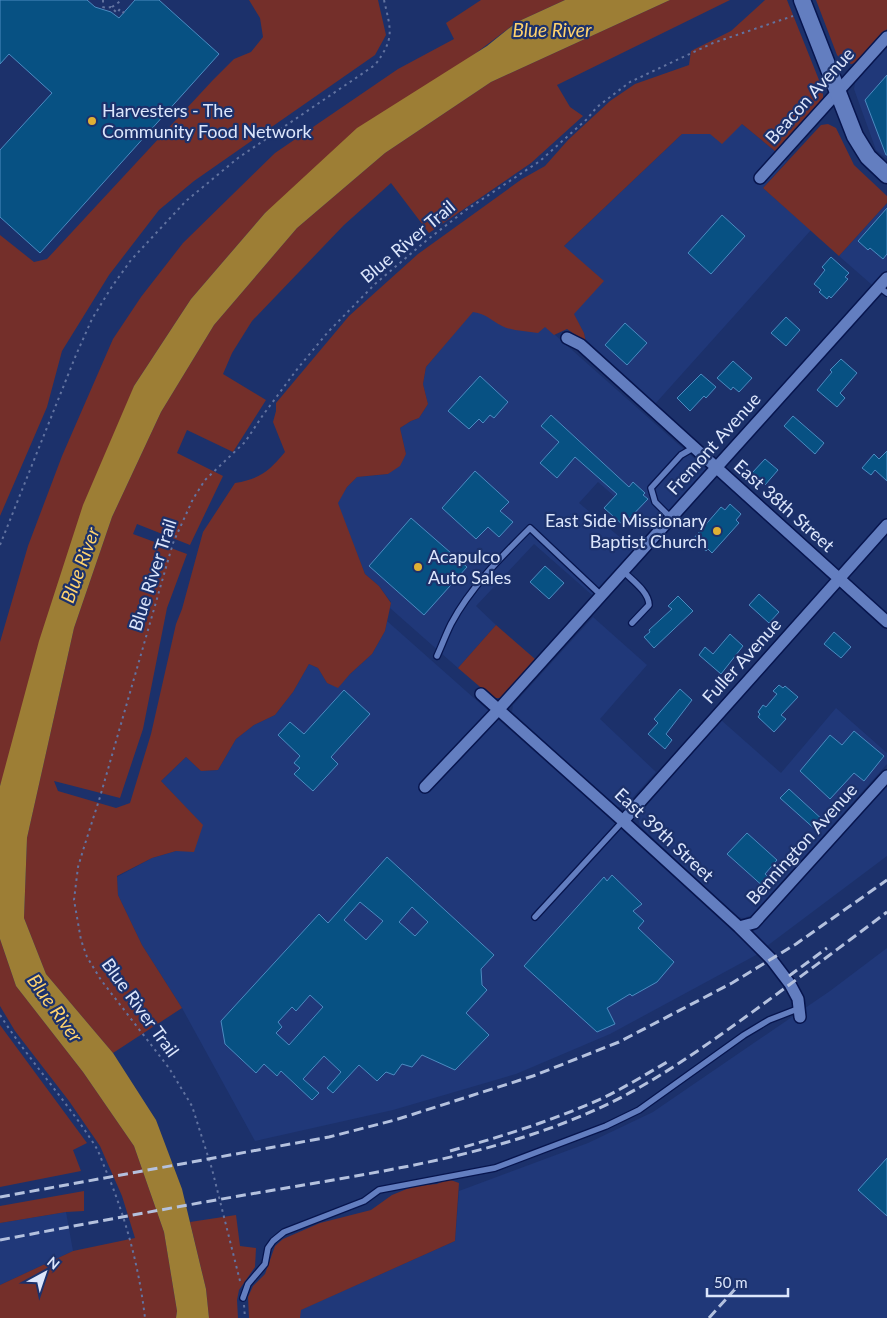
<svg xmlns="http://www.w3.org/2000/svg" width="887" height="1318" viewBox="0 0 887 1318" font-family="Lato,sans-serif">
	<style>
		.built { fill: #203879 }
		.green { fill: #742f2a }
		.water { fill: #9d7e35 }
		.building { fill: #075183; stroke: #4c8bc1; fill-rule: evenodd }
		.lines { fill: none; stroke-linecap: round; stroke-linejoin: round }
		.lane-casing { stroke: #07154e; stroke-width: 8 }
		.street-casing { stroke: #07154e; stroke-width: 14 }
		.secondary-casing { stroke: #07154e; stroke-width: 19 }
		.path { stroke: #6273a0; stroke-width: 2; stroke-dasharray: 2.5 4; stroke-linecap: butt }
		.lane { stroke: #637ec0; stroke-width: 5.5 }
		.street { stroke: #637ec0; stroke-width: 11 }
		.secondary { stroke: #637ec0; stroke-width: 16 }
		.rail { stroke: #b4c1de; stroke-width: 3; stroke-dasharray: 10 5; stroke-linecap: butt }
		.poi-dot { fill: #e0b034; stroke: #1c316b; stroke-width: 2 }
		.labels { text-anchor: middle; stroke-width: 4.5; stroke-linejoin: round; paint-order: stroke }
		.street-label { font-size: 18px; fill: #dce6fc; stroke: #1c316b }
		.poi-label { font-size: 18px; fill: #dce6fc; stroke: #1c316b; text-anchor: start }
		.water-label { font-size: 19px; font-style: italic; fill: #fed26e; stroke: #1c316b }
	</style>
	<rect width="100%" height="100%" fill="#1c316b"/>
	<!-- built -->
	<path class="built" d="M887,47v112l-11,-9 -22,-61 1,-6z
		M742,124l45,37 -24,27 48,42 -156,174 -69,-62 -2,-9 -10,-18 -10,-69 118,-112h28z
		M887,203v95l-48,-42z
		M473,311l10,2 19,13h43l161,143 -54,60 -54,-47 -19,21 55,46 -42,46 -58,-51 -58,62 20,19 -38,43 -68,-60 1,-6 -12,-16 -14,-12 -28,-71 10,-16 10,-10 31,-3 18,-20 -6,-26 11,-7 8,-3 9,-14 -5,-20 3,-17z
		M593,617l54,48 -47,54 56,53 -32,35h-7l-105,-95 1,-7z
		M387,621l218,193 153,140 -148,80 -94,40 -123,36 -138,31 -73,-133 -40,-63 -24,-50 -1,-18 35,-19 24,-7 26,-26 -41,-44 25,-24 15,14 17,-1 18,-31 18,-14 21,-10 18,-23 16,-28 9,4 9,15 11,4 12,-13 22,-20 13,-23z
		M836,708l51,45v11l-135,151 -8,3 -7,-1 -97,-91 -2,-7 3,-7 80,-92 60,53z
		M887,785v71l-120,90 -14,-14z
		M887,948v370h-587v-8l155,-69 4,-50 129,-48 65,-31 177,-121z
		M66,1212l7,39 -73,34v-62z"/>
	<!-- green -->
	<path class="green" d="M249,0h129l8,35 -11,20 -181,126 -35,29 -50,65 -47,76 -15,56 -47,109v-281l34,27 13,-3 165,-178 22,-22 17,-7 12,-15 -3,-19z
		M481,0h84l-48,22 -252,191 -74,86 -57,87 -134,400v-144l28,-96 34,-90 51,-117 28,-42 42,-54 92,-90 123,-84 56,-30 -8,-16z
		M670,0h60l-173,85 13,22 13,9 -52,47 -102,70 -38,-50 -47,42 -92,96 -20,32 -9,21 43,26 -33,52 -46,-22 -10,23 46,23 -33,69 -53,-21 -4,10 54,20 -20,54 -24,121 -23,69 -66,-17 4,10 58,17 14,-5 21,-69 25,-110 6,-15 21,-77 32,-49c25,-4 34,-12 50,-31l-12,-30 3,-11v-8l73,-87 69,-62 104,-75 23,-13 23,-26 42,-39 25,-17 54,-19 2,-14 40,-20 34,-31h22l36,90v10l-47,52 -34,-28 -20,20 -12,-10h-28l-118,112 40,35 -30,33 10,19 2,9 -19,-13 -13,6 -9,-8 -7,6c-12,-2 -26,-2 -36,-7 -12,-6 -15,-12 -29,-14l-47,55 -3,17 5,20 -9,14 -8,3 -11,7 6,26 -6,12 -12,8 -31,3 -10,10 -9,16 27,71 14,12 12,17 -6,28 -13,23 -22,20 -12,14 -11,-5 -9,-15 -9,-4 -16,28 -18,23 -21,10 -18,14 -18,31 -17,1 -15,-14 -25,24 42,44 -9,27 -18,-1 -24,7 -35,18 1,19 24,50 40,63 -69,45 -67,-79 -22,-56 3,-80 47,-210 38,-111 49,-105 53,-87 83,-97 88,-75 106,-71z
		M816,0h71v29l-28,31 -7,4 -8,-1 -7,-8z
		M828,124l8,4 18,37 33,31v7l-48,53 -76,-68 58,-63z
		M496,625l39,34 -34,39h-8l-35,-30z
		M0,939l16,47 67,86 51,74 30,86 13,79 -1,7h-176v-33l73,-34 62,-13 -13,-42 -22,-50 -31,-45 -54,-70 -15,-25z
		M0,1025l87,118 -14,7 8,21 -81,16z
		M448,1179l11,4 -4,58 -154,69 -1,8h-51l-1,-21 5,-11 12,-12 10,-28 8,-7 37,-16 51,-13 21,-15 22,-9 23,-2z
		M84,1191v20l-18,1 -66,11v-17z
		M236,1215l4,31 16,2 -1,19 -16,23 -2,10 1,18h-29l-3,-29 -16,-67z"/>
	<!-- water -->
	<path class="water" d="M565,0h105l-179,82 -106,71 -88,75 -83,97 -53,87 -49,105 -38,111 -47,210 -3,80 22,56 67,79 43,67 26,69 24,100 3,29h-33l1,-7 -13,-79 -30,-86 -51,-74 -67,-86 -16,-47v-153l39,-145 44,-136 51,-119 57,-87 74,-86 92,-85 130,-82 30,-24z"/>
	<!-- building -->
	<path class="building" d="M0,0h87l8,7 16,5 8,6 16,-18h24l60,54 -179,199 -40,-36v-67l52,-57 -43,-39 -9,10z
		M887,75v80h-1l-21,-55z
		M887,208v46l-4,5 -13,-11 -2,2 -10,-9z
		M722,215l23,21 -34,38 -23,-21z
		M831,257l18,16 -4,4 3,2 -17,19 -2,-2 -2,3 -8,-7 2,-2 -7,-6 11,-14 -3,-3z
		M786,317l14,13 -14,16 -15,-13z
		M625,323l22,20 -20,22 -22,-20z
		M841,359l16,14 -17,20 5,5 -8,9 -20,-17 15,-18 -2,-2z
		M733,361l19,17 -13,14 -6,-5 -2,3 -14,-12z
		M701,374l15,13 -10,11 -2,-2 -14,15 -13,-13z
		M480,376l28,26 -14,16 -4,-3 -7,8 -4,-4 -10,10 -21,-18z
		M551,415l78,72 4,-5 12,11 -2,2 5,4 -25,26 -19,-17 13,-14 -42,-37 -18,21 -17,-15 19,-21 -18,-16z
		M793,416l31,27 -9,11 -31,-28z
		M887,451v30l-12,-11 -4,5 -9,-7 12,-14 5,5z
		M765,459l13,11 -13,15 -13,-12z
		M475,471l34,31 -9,9 13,11 -14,15 -11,-10 -12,12 -34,-31z
		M730,504l11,10 -5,6 3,3 -27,30 -4,-4 -2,2 -9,-8 1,-2 -4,-3 27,-31 4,3z
		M411,518l56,49 -43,48 -55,-49z
		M545,566l19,17 -15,16 -19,-17z
		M759,594l20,18 -10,11 -20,-18z
		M678,596l15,15 -39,37 -10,-11 6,-5 -1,-2 23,-21 -4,-3z
		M834,632l17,15 -10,11 -17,-14z
		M730,634l13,12 -22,28 -22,-19 6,-8 8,7z
		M779,685l4,3 2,-2 13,11 -17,18 5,4 -12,13 -16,-15 2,-3 -2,-2 5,-7 3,2 11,-13 -4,-3z
		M680,689l12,11 -26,34 6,6 -7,9 -17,-15 10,-11 -4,-4z
		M344,690l26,24 -39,43 7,7 -25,27 -19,-17 6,-6 -6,-5 6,-7 -22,-21 12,-13 14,12z
		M854,731l30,25 -20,25 -10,-8 -24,26 -30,-28 30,-36 12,10z
		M789,789l36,33 -8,9 -37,-33z
		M747,833l30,27 -12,14 7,6 -7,8 -38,-34z
		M387,857l107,98 -13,14 1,16 5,5 -21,23 23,22 -34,35 -33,-15 -10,12 -10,-3 -8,11 -8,-3 -9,9 -18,-16 -26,28 -6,-5 14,-16 -17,-16 -21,23 16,14 -7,7 -31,-29 -4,5 -13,-12 -8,9 -31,-29 -4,-23 98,-107 9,9zM360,902l23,19 -17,19 -22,-20zM412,907l16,15 -13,14 -16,-14zM310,995l13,12 -34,38 -13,-12 6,-6 -4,-5 14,-15 4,4z
		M612,875l30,29 -9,7 11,10 -6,7 36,34 -17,20 -25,14 -2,-2 -23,14 8,16 -18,8 -73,-66 80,-89 3,4z
		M887,1158v58l-29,-26z"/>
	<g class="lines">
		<defs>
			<path id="lane" d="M879,287l8,6
				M671,518l-16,-16 -4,-14 30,-33 12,-7
				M623,571c9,9 26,21 26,34l-17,18
				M437,656c5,-11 9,-22 14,-32 19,-36 50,-67 79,-96l71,67
				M535,917l88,-96
				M243,1298l5,-14 17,-20 3,-16 5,-7 11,-9 80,-31 15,-11 116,-22 111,-42 33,-16 105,-75 25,-15 31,-12"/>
			<path id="street" d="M760,178l127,-141
				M567,338l14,7 306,277
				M481,694l142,127 116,106 32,32 19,25 8,15 2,18
				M425,787l74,-78 388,-431
				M623,821l264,-296
				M739,927l15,-4 133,-147"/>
			<path id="secondary" d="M802,0l53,136 13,21 19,18"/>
		</defs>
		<!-- lane casing -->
		<use href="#lane" class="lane-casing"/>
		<!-- street casing -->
		<use href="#street" class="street-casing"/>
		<!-- secondary casing -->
		<use href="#secondary" class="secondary-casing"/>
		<!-- path -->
		<path class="path" d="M103,0v7l3,1 5,-1 6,6 3,-4 4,4
			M112,7l10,-7
			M0,545l76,-190 16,-36 19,-31 20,-28 55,-59 52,-43 137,-93c20,-27 16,-34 9,-65
			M0,1015c29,45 65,84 94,129 6,9 9,21 14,31 19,48 31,92 37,143
			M240,1281l-28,-112 -20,-63 -23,-38 -68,-88 -14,-23 -6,-17 -7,-40 4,-33 7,-23 15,-47 73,-254 20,-44 12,-19 40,-38 18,-27 35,-47 30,-36 47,-48 52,-44 39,-30 74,-49 47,-42 10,-12 33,-25 83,-39 80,-27
			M244,1305l1,13"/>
		<!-- lane -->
		<use href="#lane" class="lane"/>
		<!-- street -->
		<use href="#street" class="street"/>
		<!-- secondary -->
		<use href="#secondary" class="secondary"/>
		<!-- rail -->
		<path class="rail" d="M789,976l38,-28
			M450,1151c53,-15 105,-31 155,-54 22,-11 43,-24 64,-36
			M0,1197l329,-60 66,-17 138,-44 86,-34 113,-59 64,-39 91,-64
			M0,1240c95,-18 190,-36 286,-52 105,-18 211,-34 309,-78 56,-25 106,-61 156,-97 45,-33 91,-67 136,-101
			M709,1318l27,-30"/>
	</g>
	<!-- markers -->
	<g class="poi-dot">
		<circle cx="92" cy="121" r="5"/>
		<circle cx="717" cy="531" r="5"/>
		<circle cx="418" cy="567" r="5"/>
	</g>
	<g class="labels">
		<!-- street labels -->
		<g class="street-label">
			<text transform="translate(810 96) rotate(-48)" y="6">Beacon Avenue</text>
			<text transform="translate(408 242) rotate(-40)" y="6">Blue River Trail</text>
			<text transform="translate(714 444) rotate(-48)" y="6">Fremont Avenue</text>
			<text transform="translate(784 506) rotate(42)" y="6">East 38th Street</text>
			<text transform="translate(153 575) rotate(-72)" y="6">Blue River Trail</text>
			<text transform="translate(742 661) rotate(-48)" y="6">Fuller Avenue</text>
			<text transform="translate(664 835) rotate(43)" y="6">East 39th Street</text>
			<text transform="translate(802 844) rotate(-48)" y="6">Bennington Avenue</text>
			<text transform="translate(140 1008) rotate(54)" y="6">Blue River Trail</text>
		</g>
		<!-- poi labels -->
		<g class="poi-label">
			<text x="102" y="117">Harvesters - The<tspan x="102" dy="21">Community Food Network</tspan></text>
			<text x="707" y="527" text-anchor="end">East Side Missionary<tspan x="707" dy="21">Baptist Church</tspan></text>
			<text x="428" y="563">Acapulco<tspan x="428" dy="21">Auto Sales</tspan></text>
		</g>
		<!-- water labels -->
		<g class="water-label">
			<text x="552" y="37">Blue River</text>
			<text transform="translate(80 565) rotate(-70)" y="7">Blue River</text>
			<text transform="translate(55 1008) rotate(54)" y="7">Blue River</text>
		</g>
	</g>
	<!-- north arrow -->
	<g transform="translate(45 1273) rotate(40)" stroke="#1c316b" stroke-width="4" paint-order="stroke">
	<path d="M0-4L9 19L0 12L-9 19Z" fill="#dce6fc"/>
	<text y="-8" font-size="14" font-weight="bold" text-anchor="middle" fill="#dce6fc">N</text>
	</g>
	<!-- scale -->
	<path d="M707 1288v8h81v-8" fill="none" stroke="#dce6fc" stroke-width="2.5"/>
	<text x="714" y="1288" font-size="15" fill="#dce6fc" stroke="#1c316b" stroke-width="4" paint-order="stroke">50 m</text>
</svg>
